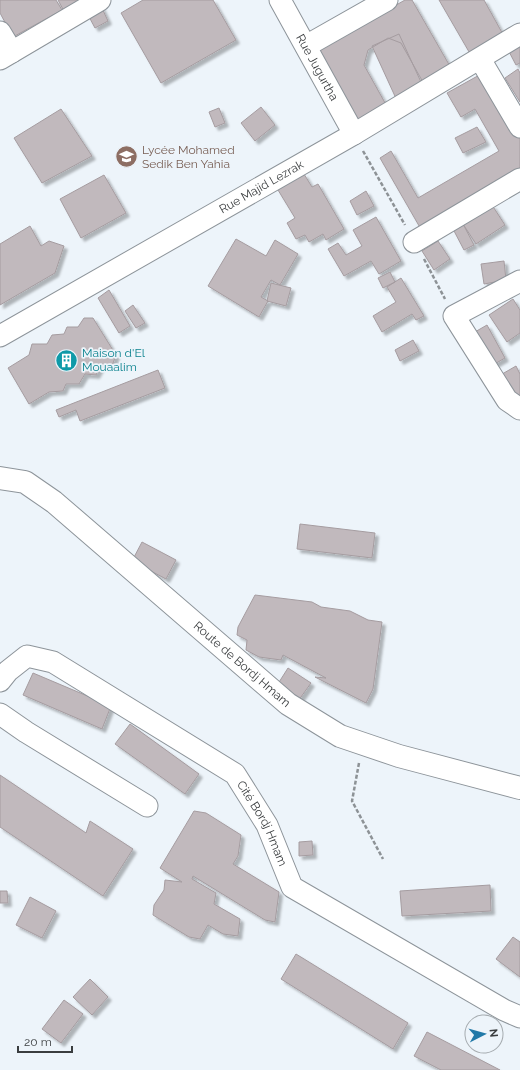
<svg xmlns="http://www.w3.org/2000/svg" width="520" height="1070" viewBox="0 0 520 1070" font-family="Raleway,sans-serif">
	<style>
		.building { fill: #c1b9bd; stroke: #a59ca0; filter: url(#shadow) }
		.lines { fill: none; stroke-linecap: round; stroke-linejoin: round }
		.minor-casing { stroke: #8d949a; stroke-width: 23 }
		.major-casing { stroke: #8d949a; stroke-width: 24 }
		.path { stroke: #8d9296; stroke-width: 2.5; stroke-dasharray: 4 2; stroke-linecap: butt }
		.minor { stroke: #fff; stroke-width: 21 }
		.major { stroke: #fff; stroke-width: 22 }
		.labels { text-anchor: middle; stroke-width: 3.5; stroke-linejoin: round; paint-order: stroke }
		.street-label { font-size: 12px; fill: #3a3d3f; stroke: #edf4fa }
		.education-label { font-size: 12px; fill: #785e54; stroke: #edf4fa; text-anchor: start }
		.culture-label { font-size: 12px; fill: #0d838f; stroke: #edf4fa; text-anchor: start }
	</style>
	<defs>
		<filter id="shadow"><feDropShadow dx="3.5" dy="3.5" stdDeviation="1" flood-color="#0004"/></filter>
	</defs>
	<rect width="100%" height="100%" fill="#edf4fa"/>
	<!-- building -->
	<path class="building" d="M0,0h56l6,10 -49,27 -13,-24z
		M58,0h32l-25,13z
		M143,0h70l23,40 -75,43 -40,-70z
		M405,0h7l39,68 -27,16 -23,-41 -13,-5 -20,12 -4,15 25,45 -33,19 -44,-76z
		M439,0h45l21,38 -33,19z
		M101,6l7,15 -13,7 -8,-15z
		M399,34l27,59 -27,12 -27,-59z
		M520,36v27l-4,2 -11,-21z
		M518,69l2,4v29l-15,-24z
		M483,73l37,65v37l-98,56 -42,-73 11,-7 27,47 81,-47 -24,-42 -14,8 -14,-24z
		M261,107l14,18 -20,16 -14,-18z
		M219,108l6,15 -10,4 -6,-15z
		M61,109l31,47 -50,27 -28,-45z
		M477,127l9,15 -23,11 -8,-15z
		M304,174l8,13 6,-3 26,45 -18,11 -3,-6 -14,8 -4,-7 -9,4 -9,-16 8,-5 -17,-28z
		M104,175l22,38 -45,25 -21,-39z
		M366,191l8,15 -17,9 -7,-14z
		M492,205l13,20 -29,19 -13,-20z
		M376,217l25,44 -22,13 -8,-13 -27,15 -16,-27 10,-6 8,12 16,-9 -9,-16z
		M463,224l11,21 -10,5 -11,-21z
		M30,226l11,20 8,-5 15,5 -9,27 -55,32v-61z
		M236,239l30,17 9,-16 23,14 -18,31 -9,-5 -10,17 7,4 -9,16 -51,-31z
		M438,241l12,18 -16,11 -12,-19z
		M504,261l2,19 -22,4 -3,-20z
		M390,272l5,10 -12,6 -5,-10z
		M401,278l23,38 -8,4 -4,-6 -30,18 -9,-16 23,-14 -9,-15z
		M271,283l20,5 -5,18 -19,-5z
		M109,290l21,36 -11,7 -21,-35z
		M513,299l7,11v23l-13,9 -18,-27z
		M133,305l12,18 -9,5 -11,-17z
		M84,318h9l23,37 -4,11 -10,-2 -6,11 -11,-1 -6,10h-13l-3,7 -14,1 -20,12 -21,-36 21,-13 3,-11h15l5,-9 12,-1 3,-7h11z
		M487,325l18,33 -26,15 -18,-33z
		M413,340l6,11 -19,10 -5,-11z
		M516,366l4,8v22l-10,6 -13,-25z
		M158,370l7,18 -85,33 -4,-11 -17,7 -3,-7z
		M300,524l75,9 -3,25 -75,-9z
		M142,542l34,18 -10,19 -34,-18z
		M255,595l57,7 9,5 29,4 18,9 14,2 -9,67 -7,14 -51,-26 11,1 -43,-23 -2,5 -22,-3 -13,-7 1,-10 -10,-5 1,-8z
		M288,668l23,15 -15,21 -22,-14z
		M33,673l78,33 -9,23 -79,-34z
		M130,724l69,50 -14,20 -70,-50z
		M0,775l86,58 4,-12 43,28 -30,47 -103,-69z
		M194,811l12,2 35,22 -3,21 -5,8 46,28 -4,30 -10,-2 -72,-44 -1,3 24,14 -2,11 26,15 -2,17 -15,-2 -15,-9 -8,14 -11,-2 -36,-22 1,-10 10,-15 1,-10 17,2 -22,-14z
		M312,841l1,14 -14,1v-14z
		M490,885l1,26 -89,5 -2,-25z
		M0,891h7l1,12h-8z
		M30,897l26,14 -14,27 -26,-13z
		M513,937l7,5v35l-24,-18z
		M296,954l112,69 -15,26 -112,-70z
		M90,979l18,18 -16,18 -19,-18z
		M64,1000l19,14 -22,29 -19,-14z
		M427,1032l73,38h-59l-27,-14z"/>
	<g class="lines">
		<defs>
			<g id="minor">
				<path id="s1" d="M280,0l74,134"/>
				<path d="M0,32l12,20"/>
				<path d="M306,46l81,-46"/>
				<path d="M0,59l100,-59"/>
				<path d="M480,59l40,68"/>
				<path d="M414,242l106,-63"/>
				<path d="M520,281l-66,35 53,84 13,9"/>
				<path id="s2" d="M0,336l354,-202 166,-100"/>
				<path id="s3" d="M0,681l8,-10 19,-15 26,6 182,112 32,51 25,62 212,123 16,7"/>
				<path d="M0,714l26,18 121,74"/>
			</g>
			<g id="major">
				<path id="s4" d="M0,478l25,4 29,20 234,202 52,32 59,20 121,32"/>
			</g>
		</defs>
		<!-- minor casing -->
		<use href="#minor" class="minor-casing"/>
		<!-- major casing -->
		<use href="#major" class="major-casing"/>
		<!-- path -->
		<path class="path" d="M363,151l42,74
			M424,259l21,40
			M359,763l-7,38 31,58"/>
		<!-- minor -->
		<use href="#minor" class="minor"/>
		<!-- major -->
		<use href="#major" class="major"/>
	</g>
	<!-- icons -->
	<defs>
		<symbol id="school-disc" viewBox="-11 -11 22 22"><circle r="9.5" fill="#8d6e63" stroke="#edf4fa"/><path d="M0-5L7-2L0 1L-7-2ZM-4 1L0 2.5L4 1V4Q0 6-4 4Z" fill="#fff"/></symbol>
		<symbol id="building-disc" viewBox="-11 -11 22 22"><circle r="9.5" fill="#0f9aa8" stroke="#edf4fa"/><path d="M-4-6H4V6H1V3H-1V6H-4ZM-2.5-4.3h1.7v1.8h-1.7ZM.8-4.3h1.7v1.8H.8ZM-2.5-1h1.7V.8h-1.7ZM.8-1h1.7V.8H.8Z" fill="#fff"/></symbol>
	</defs>
	<g fill-rule="evenodd">
		<use href="#school-disc" x="114" y="144" width="25" height="25"/>
		<use href="#building-disc" x="54" y="348" width="25" height="25"/>
	</g>
	<g class="labels">
		<!-- street labels -->
		<g class="street-label">
			<text dy="4" stroke="none"><textPath href="#s1" startOffset="77">Rue Jugurtha</textPath></text>
			<text dy="4" stroke="none"><textPath href="#s2" startOffset="301">Rue Majid Lezrak</textPath></text>
			<text dy="4" stroke="none"><textPath href="#s4" startOffset="309">Route de Bordj Hmam</textPath></text>
			<text dy="4" stroke="none"><textPath href="#s3" startOffset="334">Cité Bordj Hmam</textPath></text>
		</g>
		<!-- education labels -->
		<g class="education-label">
			<text x="142" y="154">Lycée Mohamed<tspan x="142" dy="14">Sedik Ben Yahia</tspan></text>
		</g>
		<!-- culture labels -->
		<g class="culture-label">
			<text x="82" y="357">Maison d'El<tspan x="82" dy="14">Mouaalim</tspan></text>
		</g>
	</g>
	<!-- north arrow -->
	<g transform="translate(484 1034) rotate(84)"><circle r="19" fill="#edf4fa" stroke="#a5abaf"/>
	<path d="M0-3L7 15L0 10L-7 15Z" fill="#2179a8"/>
	<text y="-6" font-size="11" font-weight="bold" text-anchor="middle" fill="#3a3d3f">N</text>
	</g>
	<!-- scale -->
	<path d="M18 1046v6h54v-6" fill="none" stroke="#3a3d3f" stroke-width="2"/>
	<text x="24" y="1046" font-size="12" fill="#3a3d3f" stroke="#edf4fa" stroke-width="3" paint-order="stroke">20 m</text>
</svg>
